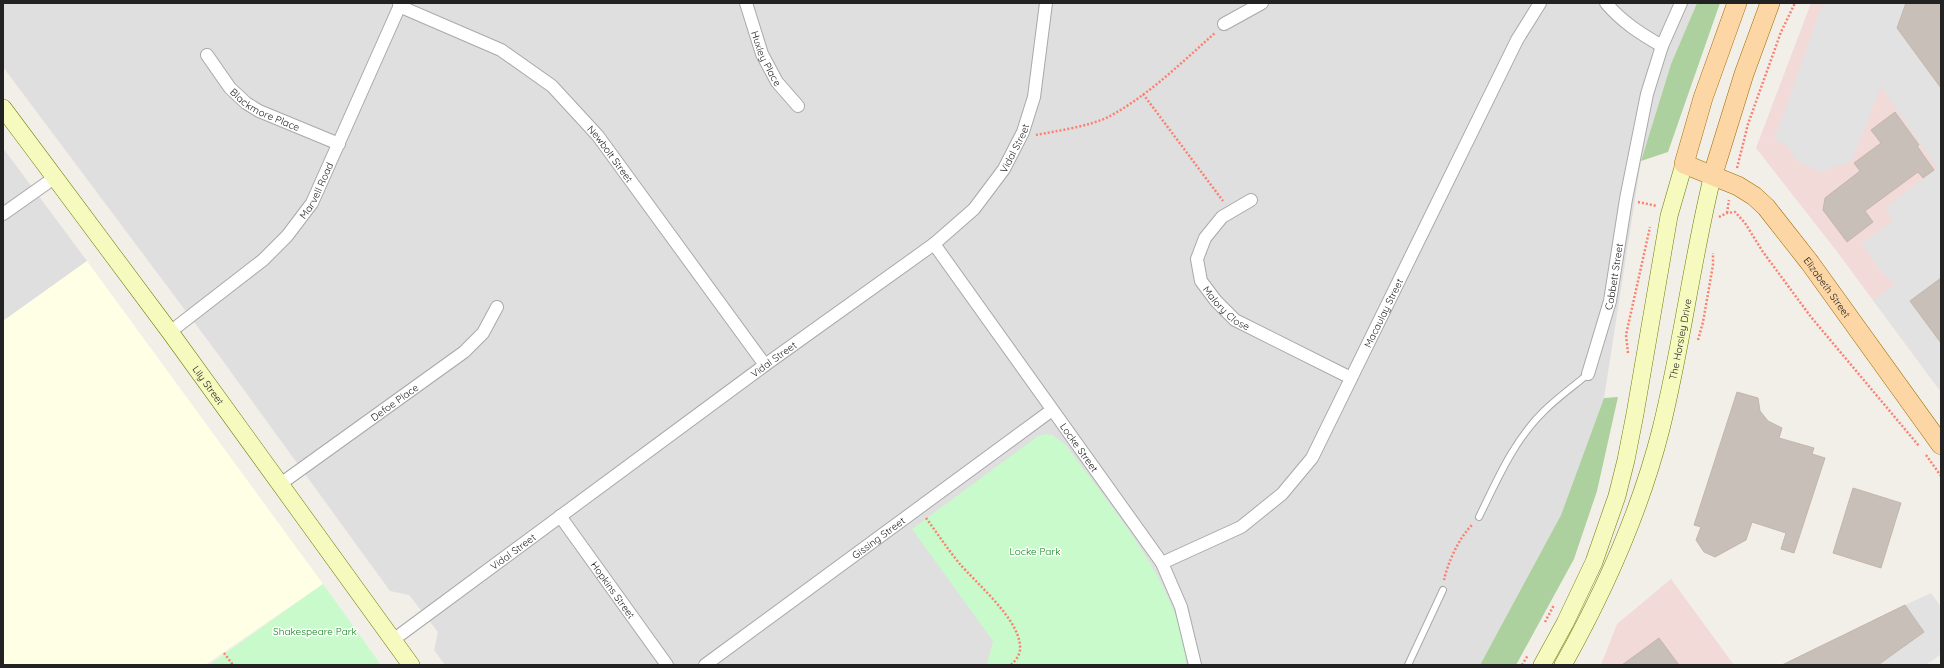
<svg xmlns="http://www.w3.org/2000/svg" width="1944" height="668" viewBox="0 0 1944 668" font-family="Quicksand,sans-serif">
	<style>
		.residential { fill: #e0dfdf }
		.commercial { fill: #f2dad9 }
		.education { fill: #ffffe5 }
		.forest { fill: #add19e }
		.park { fill: #c8facc }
		.parking { fill: #e2e2e2 }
		.building { fill: #c7bfb8; stroke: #c4b6ab }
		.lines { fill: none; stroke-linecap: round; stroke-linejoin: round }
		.lane-casing { stroke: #a9a9a9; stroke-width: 8 }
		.street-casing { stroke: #a9a9a9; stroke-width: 14 }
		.secondary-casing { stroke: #707d05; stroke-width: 18 }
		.primary-casing { stroke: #a06b00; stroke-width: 20 }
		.path { stroke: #fa8072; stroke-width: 2.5; stroke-dasharray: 2 2; stroke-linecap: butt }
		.lane { stroke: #fff; stroke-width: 6 }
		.street { stroke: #fff; stroke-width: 12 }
		.secondary { stroke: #f7fabf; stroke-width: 17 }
		.primary { stroke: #fcd6a4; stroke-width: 19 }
		.labels { text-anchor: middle; stroke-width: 3; stroke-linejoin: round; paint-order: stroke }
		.street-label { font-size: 10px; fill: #222; stroke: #fff }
		.park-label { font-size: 10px; fill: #0c8416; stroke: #fff }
	</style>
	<rect width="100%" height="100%" fill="#f2efe9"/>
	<!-- residential -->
	<path class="residential" d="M3,3h1694l-26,61 -30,97 -37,237 -43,117 -81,150h-1035l-11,-15 4,-18 -29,-37 -19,-4 -175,-241 -212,-283z
		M3,148l84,113 -84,60z"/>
	<!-- commercial -->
	<path class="commercial" d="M1811,3h130v389l-106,-143 -79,-101z
		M1671,579l63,86h-133l16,-41z"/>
	<!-- education -->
	<path class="education" d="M87,261l236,323 -118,81h-202v-344z"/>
	<!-- forest -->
	<path class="forest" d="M1697,3h23l-52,149 -27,9 30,-97z
		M1618,397l-21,94 -23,68 -58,106h-36l81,-150 43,-117z"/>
	<!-- park -->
	<path class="park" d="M1045,434l7,1 13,9c44,61 118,144 121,221h-199l6,-24 -81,-112 126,-93z
		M323,584l58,81h-172z"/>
	<!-- parking -->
	<path class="parking" d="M1823,3h83l-9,25 44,60v190l-31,23 31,42v49l-68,-92 23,-16 -13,-11 -22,-29 32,-24 -8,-12 52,-40 -56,-82 -29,75 -32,11 -23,-11 -10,-16 -13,-5z
		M1931,593l10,14v47l-15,11h-48l46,-33 -19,-27z"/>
	<!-- building -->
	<path class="building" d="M1906,3h35v85l-44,-60z
		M1895,112l24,33 -2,1 17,24 -11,8 -5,-6 -53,39 8,11 -26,20 -24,-32 2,-12 35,-27 -6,-8 27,-20 -10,-13z
		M1941,278v65l-31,-42z
		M1737,392l21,6 2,13 8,10 14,7 -3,10 35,10 -2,6 13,4 -31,95 -13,-4 5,-16 -34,-11 -6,18 -31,17 -11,-5 -8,-12 5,-13 -7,-2z
		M1853,488l48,15 -20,65 -48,-15z
		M1905,605l19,27 -46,33h-96z
		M1659,638l20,27h-57z"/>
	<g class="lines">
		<defs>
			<path id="lane" d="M1479,517c18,-37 35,-77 65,-106 14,-14 30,-25 44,-37
				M1408,665l35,-75"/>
			<g id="street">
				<path id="s1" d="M746,3l16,51 15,28 21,24"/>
				<path d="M1606,3c16,19 35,31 56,43"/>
				<path id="s2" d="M399,6l102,44 51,36 46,50 167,229"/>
				<path d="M1224,24l38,-21"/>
				<path id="s3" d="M207,55l23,33 16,15 13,8 80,33"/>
				<path id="s4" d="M1251,200l-29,17 -17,21 -8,21 4,22 15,20 19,19 116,58"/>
				<path d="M3,214l51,-36"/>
				<path id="s5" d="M934,244l228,319 19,44 14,58"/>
				<path id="s6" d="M170,332l93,-72 24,-24 25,-33 89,-200"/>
				<path id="s7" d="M1588,374l22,-73 16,-102 21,-105 15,-48 19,-43"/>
				<path id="s8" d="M279,485l185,-133 19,-19 14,-26"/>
				<path id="s9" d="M560,516l107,149"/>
				<path id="s10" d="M1162,563l79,-36 41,-33 30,-36 205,-418 23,-37"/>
				<path id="s11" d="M393,640l372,-275 169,-121 40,-35 30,-40 19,-37 11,-35 12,-94"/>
				<path id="s12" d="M705,665l347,-255"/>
			</g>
			<g id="secondary">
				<path id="s13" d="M3,108l167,224 241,333"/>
				<path d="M1542,665l23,-42 29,-61 23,-66 9,-36 9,-46 34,-198 15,-52"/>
				<path id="s14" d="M1563,665c42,-75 77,-153 98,-236 21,-84 31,-170 52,-255"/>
			</g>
			<g id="primary">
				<path id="s15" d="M1737,3l-34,95 -19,66 54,22 16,10 12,11 44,56 131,182"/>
				<path d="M1713,174l31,-100 26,-71"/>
			</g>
		</defs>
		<!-- lane casing -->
		<use href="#lane" class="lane-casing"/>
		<!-- street casing -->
		<use href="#street" class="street-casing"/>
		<!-- secondary casing -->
		<use href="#secondary" class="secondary-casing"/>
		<!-- primary casing -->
		<use href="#primary" class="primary-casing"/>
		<!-- path -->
		<path class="path" d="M1143,94l80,107
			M1036,135c20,-4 56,-9 74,-19 39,-21 72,-54 105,-83
			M1737,168l11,-44 33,-92 14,-29
			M1638,202l19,4
			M1727,213l2,-13
			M1719,217l8,-4 8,-1 10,11 18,29 48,65 108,129
			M1698,340l5,-18 10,-57v-12
			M1628,353l-2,-18 24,-108
			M1926,455l15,21
			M926,518c11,15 21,30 33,45 17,20 60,56 61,83 1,8 -4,14 -9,19
			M1444,580c4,-18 15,-42 28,-55
			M1545,622l9,-17
			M224,653l9,12
			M1522,665l6,-10"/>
		<!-- lane -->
		<use href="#lane" class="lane"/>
		<!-- street -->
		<use href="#street" class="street"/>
		<!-- secondary -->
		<use href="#secondary" class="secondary"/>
		<!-- primary -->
		<use href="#primary" class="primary"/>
	</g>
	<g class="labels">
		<!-- street labels -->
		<g class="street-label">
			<text dy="4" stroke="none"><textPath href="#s1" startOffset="59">Huxley Place</textPath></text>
			<text dy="4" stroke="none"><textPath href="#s3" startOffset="82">Blackmore Place</textPath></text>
			<text dy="4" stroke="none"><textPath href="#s11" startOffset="797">Vidal Street</textPath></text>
			<text dy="4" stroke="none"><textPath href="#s2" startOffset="263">Newbolt Street</textPath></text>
			<text dy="4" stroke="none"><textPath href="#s6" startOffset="206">Marvell Road</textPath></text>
			<text dy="4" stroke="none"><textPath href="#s7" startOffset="101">Cobbett Street</textPath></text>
			<text dy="4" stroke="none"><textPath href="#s15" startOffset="364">Elizabeth Street</textPath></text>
			<text dy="4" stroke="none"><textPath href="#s4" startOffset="143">Malory Close</textPath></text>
			<text dy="4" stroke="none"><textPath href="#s10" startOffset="348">Macaulay Street</textPath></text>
			<text dy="4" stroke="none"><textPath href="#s14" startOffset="348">The Horsley Drive</textPath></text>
			<text dy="4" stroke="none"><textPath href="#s11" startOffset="473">Vidal Street</textPath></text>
			<text dy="4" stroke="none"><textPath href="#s13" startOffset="345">Lily Street</textPath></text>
			<text dy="4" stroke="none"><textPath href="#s8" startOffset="142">Defoe Place</textPath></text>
			<text dy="4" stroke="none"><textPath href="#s5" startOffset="250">Locke Street</textPath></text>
			<text dy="4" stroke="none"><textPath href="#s12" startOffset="215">Gissing Street</textPath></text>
			<text dy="4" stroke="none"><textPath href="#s11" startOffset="149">Vidal Street</textPath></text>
			<text dy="4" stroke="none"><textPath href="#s9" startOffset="91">Hopkins Street</textPath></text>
		</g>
		<!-- park labels -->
		<g class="park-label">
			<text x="1035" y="555">Locke Park</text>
			<text x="315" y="635">Shakespeare Park</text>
		</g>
	</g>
	<!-- border -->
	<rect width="1944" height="668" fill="none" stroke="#222222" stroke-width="8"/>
</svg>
